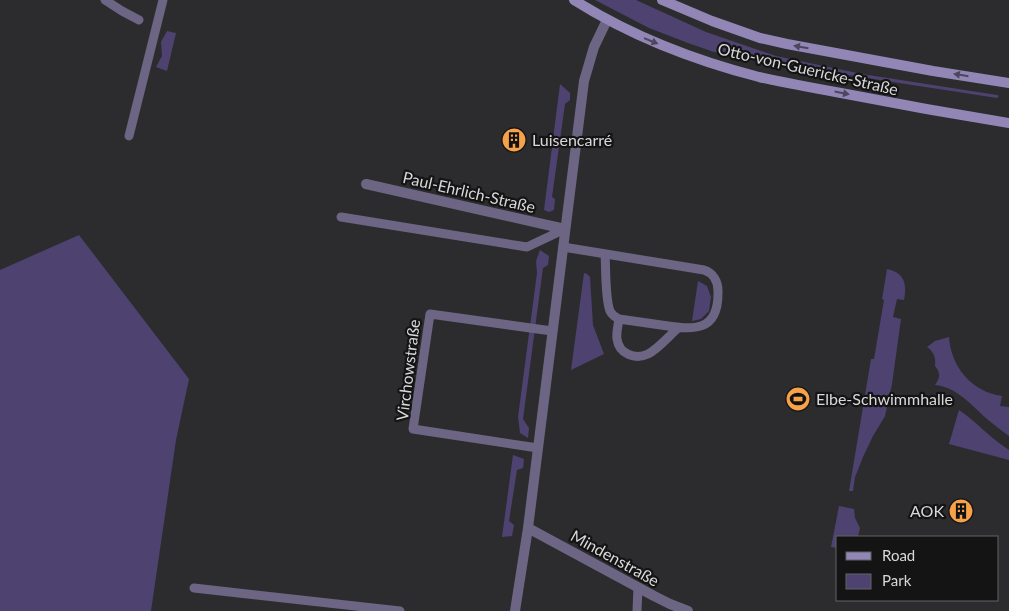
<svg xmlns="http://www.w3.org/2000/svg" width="1009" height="611" viewBox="0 0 1009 611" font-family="Lato,sans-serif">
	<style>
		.green { fill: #4e4270 }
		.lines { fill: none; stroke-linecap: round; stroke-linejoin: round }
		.lane { stroke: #6c6684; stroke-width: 9 }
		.street { stroke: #6c6684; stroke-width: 10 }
		.secondary { stroke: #9186b6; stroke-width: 10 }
		.oneway { fill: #4d475d }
		.labels { text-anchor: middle; stroke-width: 4.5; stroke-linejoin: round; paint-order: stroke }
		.street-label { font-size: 16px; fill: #d8d8da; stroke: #151415 }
		.poi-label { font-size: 16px; fill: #d8d8da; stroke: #151415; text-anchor: start }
	</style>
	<rect width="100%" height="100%" fill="#2c2c2e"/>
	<!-- green -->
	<path class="green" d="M595,0h41l70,32 70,24 86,18 135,21 2,1 -2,2 -182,-28 -48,-10 -39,-5 -14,-3 -26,-9 -39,-15z
		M167,31l9,2 -9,38 -11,-4 6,-11 -1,-14z
		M560,84l10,9v7l-5,4 -13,93 3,2 -1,11 -5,2 -5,-2z
		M79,235l110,144 -13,61 -25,171h-151v-341z
		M540,250l9,6 -1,9 -5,3 -20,151 6,9 -1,10 -8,-5 -2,-16 19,-144 -1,-12z
		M887,269c18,4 20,15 17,31l-7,-1 -4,18 8,2 -9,65 -7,32 -12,20 -10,21 -8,20 -2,14h-4l22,-132h3l10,-59 -2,-1z
		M584,273l3,1 3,3 3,48 11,29 -33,16z
		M698,281l9,5 4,11 -2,14 -8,8 -9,2z
		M949,337c2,30 23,55 53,59l-2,10 9,1v29c-8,-6 -15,-11 -22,-17 -16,-14 -30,-32 -52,-34 5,-7 6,-12 0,-19 1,-8 -1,-14 -8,-19l8,-6z
		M959,410c18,12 32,29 50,40v10l-60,-16z
		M513,455l11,4 -1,9 -6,2 -8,51 5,4 -2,11 -10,1z
		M839,506l15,3 1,9 5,10 -2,9h-20v11l-7,-1z"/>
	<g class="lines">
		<!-- lane -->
		<path class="lane" d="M105,0l17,11 17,9
			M129,136l34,-136
			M341,217l186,30 38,-18
			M563,247l141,23c9,3 14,11 14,21 1,42 -25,39 -57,34 -14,-2 -28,-4 -42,-6 -4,-2 -7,-4 -9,-8 -5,-12 -4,-44 -5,-57
			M619,319c-1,7 -3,14 -2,20 2,15 18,21 31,15 10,-5 21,-18 30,-26
			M538,448l-125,-19 17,-115 122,17
			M194,588l206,23
			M637,611l1,-24"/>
		<!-- street -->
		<path class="street" d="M366,184l199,45
			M528,528l126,68 16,8 18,7
			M515,611l13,-83 56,-447 10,-34 13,-27"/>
		<!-- secondary -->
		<path class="secondary" d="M574,0c57,36 119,60 185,77 27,6 54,11 82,16 56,11 112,21 168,30
			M662,0l50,21 48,17 27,6 146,27 76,12"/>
	</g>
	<!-- one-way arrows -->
	<defs><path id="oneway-solid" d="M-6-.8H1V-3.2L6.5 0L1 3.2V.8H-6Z" transform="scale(1.25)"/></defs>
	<g class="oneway">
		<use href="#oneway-solid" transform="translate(651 41) rotate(22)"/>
		<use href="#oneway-solid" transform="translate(801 47) rotate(-170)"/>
		<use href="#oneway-solid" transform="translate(961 75) rotate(-171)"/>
		<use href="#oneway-solid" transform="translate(842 93) rotate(11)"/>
	</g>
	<!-- icons -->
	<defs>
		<symbol id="building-disc" viewBox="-11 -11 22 22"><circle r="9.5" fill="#f7a149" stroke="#151415"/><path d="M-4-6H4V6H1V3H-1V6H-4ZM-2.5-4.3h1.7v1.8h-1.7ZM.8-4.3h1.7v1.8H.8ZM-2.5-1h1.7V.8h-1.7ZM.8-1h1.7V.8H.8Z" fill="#111"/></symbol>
		<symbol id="stadium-disc" viewBox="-11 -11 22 22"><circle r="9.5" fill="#f7a149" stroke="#151415"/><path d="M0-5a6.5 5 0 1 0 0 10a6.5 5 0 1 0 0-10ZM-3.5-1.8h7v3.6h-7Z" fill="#111"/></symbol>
	</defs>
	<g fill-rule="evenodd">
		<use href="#building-disc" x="500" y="126" width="28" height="28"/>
		<use href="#stadium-disc" x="784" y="385" width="28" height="28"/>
		<use href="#building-disc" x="947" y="497" width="28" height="28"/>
	</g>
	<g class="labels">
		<!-- street labels -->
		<g class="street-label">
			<text transform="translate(808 69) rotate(13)" y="6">Otto-von-Guericke-Straße</text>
			<text transform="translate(469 192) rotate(13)" y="6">Paul-Ehrlich-Straße</text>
			<text transform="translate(408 370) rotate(-83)" y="6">Virchowstraße</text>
			<text transform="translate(615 558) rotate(29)" y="6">Mindenstraße</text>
		</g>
		<!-- poi labels -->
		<g class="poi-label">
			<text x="532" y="146">Luisencarré</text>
			<text x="816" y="405">Elbe-Schwimmhalle</text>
			<text x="944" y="517" text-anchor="end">AOK</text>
		</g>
	</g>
	<!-- legend -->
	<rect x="836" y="536" width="162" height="65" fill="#151415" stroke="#636264"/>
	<rect x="846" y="552" width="25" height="8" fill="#9186b6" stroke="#636264"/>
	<text x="882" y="561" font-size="15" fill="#d8d8da">Road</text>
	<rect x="846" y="574" width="25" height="15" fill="#4e4270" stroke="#636264"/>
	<text x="882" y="586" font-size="15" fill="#d8d8da">Park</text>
</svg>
